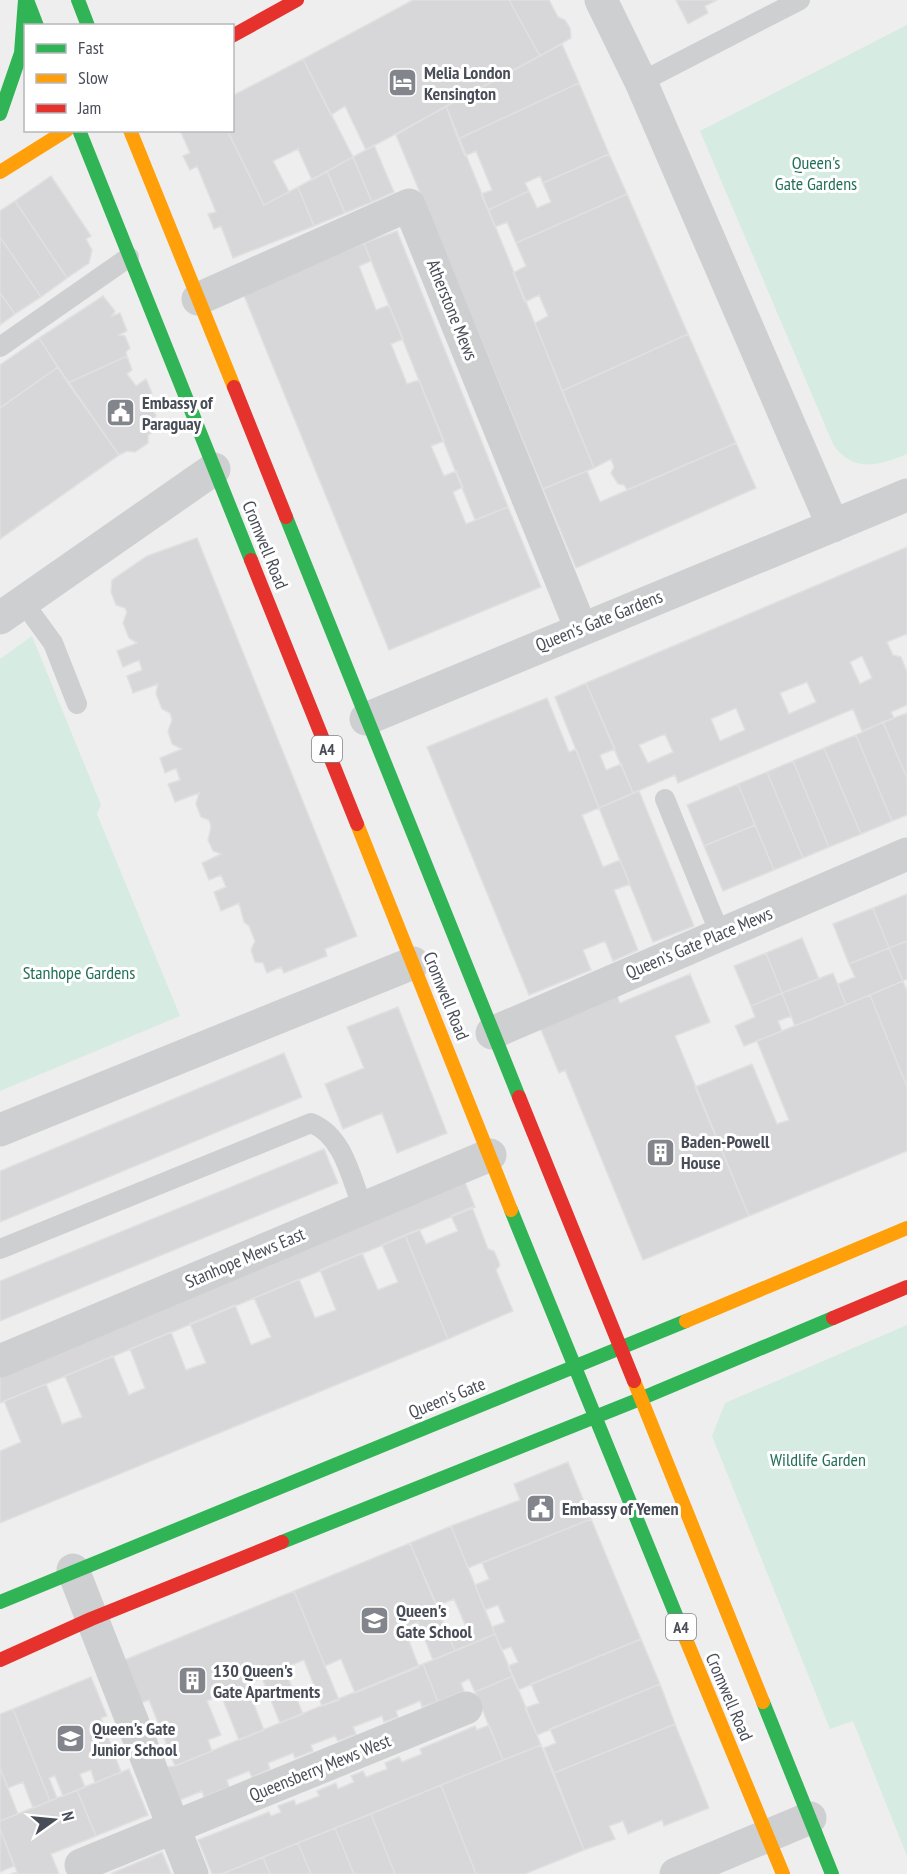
<svg xmlns="http://www.w3.org/2000/svg" width="907" height="1874" viewBox="0 0 907 1874" font-family="'PT Sans Narrow',sans-serif">
	<style>
		.green { fill: #d6ebe1 }
		.building { fill: #d7d6d8; stroke: #e0e0e1; stroke-width: 1.5; fill-rule: evenodd }
		.lines { fill: none; stroke-linecap: round; stroke-linejoin: round }
		.lane { stroke: #cdcfd1; stroke-width: 20 }
		.street { stroke: #cdcfd1; stroke-width: 33 }
		.fast { stroke: #30b455; stroke-width: 14 }
		.slow { stroke: #ff9f0a; stroke-width: 14 }
		.jam { stroke: #e5322d; stroke-width: 14 }
		.labels { text-anchor: middle; stroke-width: 6; stroke-linejoin: round; paint-order: stroke }
		.shield { fill: #fff; stroke: #7f828a; stroke-width: 1.5 }
		.shield-label { font-size: 16px; font-weight: bold; fill: #484d58 }
		.poi-label { font-size: 18px; font-weight: bold; fill: #484d58; stroke: #fff; text-anchor: start }
		.park-label { font-size: 18px; fill: #227057; stroke: #fff }
		.street-label { font-size: 18px; fill: #484d58; stroke: #fff }
	</style>
	<rect width="100%" height="100%" fill="#efeeee"/>
	<!-- green -->
	<path class="green" d="M907,25v429c-28,12 -55,19 -74,-10l-133,-313z
		M32,636l69,169 -4,9 83,202 -180,75v-432z
		M907,1325v531l-54,-135 -23,8 -118,-293 13,-33z"/>
	<!-- building -->
	<path class="building" d="M413,0h96l31,56 -174,94 -21,-44 -14,9 -28,-56z
		M509,0h40l9,17 7,3 5,8 1,10 -31,18z
		M676,0h41l-12,6 3,7 -20,11z
		M562,44l17,39 -121,56 -12,-33z
		M303,59l50,98 -41,23 -14,-31 -25,12 16,31 -25,13 -37,-75h5v-34z
		M579,83l30,71 -66,29 -3,-7 -15,7 4,8 -41,19 -7,-16 11,-4 -16,-39 -11,5 -7,-17z
		M446,106l148,362 -51,21 -147,-354z
		M180,130h47l37,75 34,-18 16,39 -81,32 -12,-32 -7,3 -6,-15 8,-2 -19,-46 -7,4 -7,-14 7,-3z
		M374,145l20,47 -22,10 -19,-45z
		M609,154l18,40 -111,49 -9,-21 -12,5 -7,-17 41,-19 8,17 14,-6 -8,-19z
		M353,157l19,45 -27,11 -18,-42z
		M327,171l18,42 -31,13 -16,-39z
		M51,176l40,60 -5,3 6,11 -3,13 -22,15 -52,-77z
		M627,194l61,140 -126,57 -27,-68 13,-7 -9,-21 -14,7 -12,-29 13,-7 -10,-23z
		M15,201l52,77 -26,19 -41,-60v-26z
		M397,231l111,276 -33,13 -111,-277z
		M0,237l41,60 -26,17 -15,-21z
		M364,243l7,18 -12,5 17,44 13,-5 14,34 -12,5 16,40 12,-4 25,61 -13,5 13,30 12,-5 7,16 -10,5 13,32 42,-17 33,80 -152,63 -146,-357z
		M0,293l15,21 -15,11z
		M103,296l12,15 -3,5 8,-3 7,18 -8,4 6,1 5,12 -4,4 1,4 -59,27 -29,-45z
		M688,334l48,109 -109,47 -3,-5 -6,-1 -7,-11 3,-6 -3,-8 -17,9 -32,-77z
		M39,338l19,29 -58,41v-43z
		M127,356l5,14 -5,4 9,12 10,-7 6,14 -11,9 8,4 7,9 -3,6 6,7 -11,7v8l-13,9 -8,-1 -8,4 -51,-72z
		M58,367l61,88 -119,84v-131z
		M736,443l20,45 -180,80 -33,-79 44,-18 13,31z
		M197,538l160,398 -32,13 2,7 -43,17 -3,-6 -14,6 -4,-10 -8,-1 -4,-12 4,-9 -6,-15 -5,-4 -5,-19 -18,8 -7,-19 12,-5 -5,-12 -12,5 -7,-17 19,-9 -8,-3 -5,-11 3,-13 -2,-7 -8,-3 -5,-13 3,-11 -24,9 -7,-18 12,-4 -4,-12 -11,5 -5,-15 22,-9 -10,-5 -4,-13 4,-11 -2,-7 -8,-4 -6,-15 2,-10 -25,9 -6,-17 15,-6 -3,-10 -16,7 -6,-16 20,-8 -8,-5 -6,-15 4,-11 -2,-4 -9,-3 -5,-13 1,-12 35,-24z
		M907,547v87l-20,8 6,13 8,2 6,15v33l-16,7 3,6 -32,13 -9,-22 -175,74 -3,-8 -42,18 -47,-110zM862,656l10,22 -12,6 -10,-22zM807,682l9,20 -27,12 -9,-21zM736,708l9,22 -25,11 -9,-22zM665,734l8,18 -25,11 -9,-18z
		M586,683l29,66 -15,6 6,15 15,-6 12,29 -34,15 -44,-111z
		M547,698l22,54 7,-3 23,59 -17,7 21,52 17,-7 10,24 -16,6 24,60 -25,11 -8,-20 -22,9 8,20 -62,25 -102,-248z
		M907,713v65l-24,-56z
		M883,722l24,56v37l-15,6 -36,-86z
		M856,735l36,86 -31,13 -37,-86z
		M824,748l37,86 -32,13 -36,-86z
		M793,761l36,86 -26,11 -36,-86z
		M767,772l36,86 -29,12 -36,-86z
		M738,784l17,41 -51,21 -17,-41z
		M639,791l55,135 -41,16 -54,-134z
		M755,825l19,45 -51,21 -19,-45z
		M907,894v47l-18,7 -16,-40z
		M873,908l16,40 -40,16 -16,-40z
		M802,938l17,41 -37,14 -16,-40z
		M907,941v38l-4,2 -14,-33z
		M889,948l14,33 -57,24 -8,-21 17,-7 -6,-13z
		M766,953l16,40 -31,13 -17,-40z
		M833,973l13,32 -51,21 -13,-33z
		M690,974l20,48 -35,14 74,180 -106,44 -78,-190 -6,3 -20,-48 77,-32 4,10z
		M903,981l4,10v96l-37,-92z
		M782,993l9,23 -13,5 4,10 -38,15 -9,-20 20,-9 -4,-11z
		M870,995l37,92v64l-158,65 -54,-129 57,-23 25,60 12,-4 -32,-79z
		M398,1007l49,126 -50,20 -15,-40 -39,16 -18,-45 39,-16 -17,-41z
		M284,1053l18,44 -302,125v-51z
		M324,1149l14,34 -338,138v-40z
		M462,1175l13,32 -475,196v-37z
		M472,1207l16,42 6,2 6,14 -4,5 17,41 -65,28 -43,-104 14,-6 7,15 32,-13 -7,-15z
		M405,1235l43,104 -448,184v-72l21,-9 -17,-41 42,-17 16,40 20,-7 -17,-41 48,-20 16,39 16,-7 -15,-39 41,-17 15,38 20,-7 -16,-39 45,-19 16,40 20,-8 -17,-39 45,-19 16,39 21,-8 -16,-40 42,-17 16,37 20,-8 -16,-37z
		M568,1462l23,57 -123,49 -17,-42 69,-26 -6,-16z
		M591,1519l50,120 -123,51 -10,-24 10,-4 -7,-15 -9,3 -10,-23 13,-5 -7,-17 -13,5 -10,-25 14,-6 -7,-16z
		M451,1526l44,108 -40,17 -6,-15 18,-7 -13,-30 -17,7 -27,-63z
		M410,1543l45,108 -22,9 -15,-38 -14,6 15,39 -64,26 -14,-34 -16,7 -31,-75z
		M294,1591l45,109 -17,6 -18,-46 -20,8 19,46 -23,9 -18,-45 -16,6 18,46 -25,10 -18,-45 -14,6 14,34 -13,5 4,11 -37,15 -26,-66 -9,3 -18,-42z
		M495,1634l18,42 -38,16 -6,-13 -8,4 3,8 -26,11 -15,-38z
		M641,1639l19,45 -123,51 -12,-27 14,-5 -8,-19z
		M423,1664l15,38 -16,5 -2,-6 -24,10 2,6 -14,5 -2,-6 -29,11 3,7 -18,7 -3,-5 -24,9 2,6 -18,7 -2,-5 -25,10 2,6 -18,8 -3,-6 -22,9 2,7 -25,10 -2,-6 -22,9 -13,-33 8,-1z
		M513,1676l28,69 -38,15 -28,-68z
		M91,1677l16,39 -6,2 20,54 -26,11 -4,-13 -11,4 5,13 -22,9 -8,-20 -6,2 8,20 -7,3 -37,-92z
		M660,1684l15,40 -121,49 -10,-25 12,-5 -6,-14z
		M13,1709l37,92 -17,7 -10,-26 -15,6 -8,-20v-54z
		M675,1724l34,84 -45,18 -2,-6 -34,14 -5,-13 -14,5 6,13 -31,11 -30,-77z
		M489,1725l14,35 -281,114h-10l-14,-34 71,-28 2,4 10,-4 -3,-6 16,-6 2,5 23,-9 -2,-5 19,-8 2,6 16,-7 -3,-6 12,-5 3,6 21,-8 -2,-6 14,-6 3,5 20,-8 -2,-5 55,-23 2,4z
		M541,1745l43,105 -59,24h-49l-35,-89z
		M0,1768l18,46 -18,7z
		M129,1769l19,46 -52,21 -19,-46z
		M441,1785l35,89h-81l-24,-60z
		M77,1790l19,46 -45,18 8,20h-48l6,-2 -17,-43v-8z
		M371,1814l24,60h-41l-19,-46z
		M335,1828l19,46h-43l-13,-31z
		M0,1829l14,37 -14,6z
		M298,1843l13,31h-41l-7,-17z
		M162,1852l9,22h-59v-1z
		M263,1857l7,17h-48z"/>
	<g class="lines">
		<!-- lane -->
		<path class="lane" d="M641,82l159,-82
			M0,347l129,-90
			M23,602l30,41 24,61
			M665,799l55,135
			M0,1249l311,-126c33,13 40,56 52,85"/>
		<!-- street -->
		<path class="street" d="M601,0l40,82 192,444
			M198,299l211,-94 172,424
			M0,618l214,-149
			M366,719l541,-224
			M492,1033l415,-179
			M0,1130l413,-167
			M0,1361l490,-206
			M73,1570l119,304
			M81,1865l385,-157
			M676,1874l134,-56"/>
		<!-- fast -->
		<path class="fast" d="M27,0l10,26
			M78,0l10,26
			M0,114l21,-61 4,-53
			M79,130l172,430
			M286,517l233,580
			M511,1210l169,415
			M282,1542l358,-143 193,-81
			M0,1602l686,-281
			M763,1702l69,172"/>
		<!-- slow -->
		<path class="slow" d="M130,130l104,257
			M0,172l67,-42
			M357,824l154,386
			M686,1321l221,-93
			M634,1381l129,321
			M680,1625l103,249"/>
		<!-- jam -->
		<path class="jam" d="M232,36l65,-36
			M234,387l52,130
			M251,560l106,264
			M519,1097l115,284
			M833,1318l74,-31
			M0,1660l91,-41 191,-77"/>
	</g>
	<!-- icons -->
	<defs>
		<symbol id="hotel-square" viewBox="-11 -11 22 22"><rect x="-9" y="-9" width="18" height="18" rx="4" fill="#82858c" stroke="#fff"/><path d="M-6-4.5h1.5V1H6V5H4.5V3h-9V5H-6ZM-4 0a1.8 1.8 0 1 1 3.6 0ZM.5 0V-2.5h3Q6-2.5 6 0Z" fill="#fff"/></symbol>
		<symbol id="civic-square" viewBox="-11 -11 22 22"><rect x="-9" y="-9" width="18" height="18" rx="4" fill="#82858c" stroke="#fff"/><path d="M-.6-6.5H3V-4.5H.6V-3L4-1V1h2V6H-6V1h2V-1L-.6-3ZM-1.2 2.5V6h2.4V2.5Z" fill="#fff"/></symbol>
		<symbol id="building-square" viewBox="-11 -11 22 22"><rect x="-9" y="-9" width="18" height="18" rx="4" fill="#82858c" stroke="#fff"/><path d="M-4-6H4V6H1V3H-1V6H-4ZM-2.5-4.3h1.7v1.8h-1.7ZM.8-4.3h1.7v1.8H.8ZM-2.5-1h1.7V.8h-1.7ZM.8-1h1.7V.8H.8Z" fill="#fff"/></symbol>
		<symbol id="school-square" viewBox="-11 -11 22 22"><rect x="-9" y="-9" width="18" height="18" rx="4" fill="#82858c" stroke="#fff"/><path d="M0-5L7-2L0 1L-7-2ZM-4 1L0 2.5L4 1V4Q0 6-4 4Z" fill="#fff"/></symbol>
	</defs>
	<g fill-rule="evenodd">
		<use href="#hotel-square" x="386" y="66" width="33" height="33"/>
		<use href="#civic-square" x="104" y="396" width="33" height="33"/>
		<use href="#building-square" x="644" y="1136" width="33" height="33"/>
		<use href="#civic-square" x="524" y="1492" width="33" height="33"/>
		<use href="#school-square" x="358" y="1604" width="33" height="33"/>
		<use href="#building-square" x="176" y="1664" width="33" height="33"/>
		<use href="#school-square" x="54" y="1722" width="33" height="33"/>
	</g>
	<g class="labels">
		<!-- shield labels -->
		<g class="shield">
			<rect x="312" y="736" width="30" height="26" rx="4.5"/>
			<rect x="666" y="1614" width="30" height="26" rx="4.5"/>
		</g>
		<g class="shield-label">
			<text x="327" y="755">A4</text>
			<text x="681" y="1633">A4</text>
		</g>
		<!-- poi labels -->
		<g class="poi-label">
			<text x="424" y="79">Melia London<tspan x="424" dy="21">Kensington</tspan></text>
			<text x="142" y="409">Embassy of<tspan x="142" dy="21">Paraguay</tspan></text>
			<text x="681" y="1148">Baden-Powell<tspan x="681" dy="21">House</tspan></text>
			<text x="562" y="1515">Embassy of Yemen</text>
			<text x="396" y="1617">Queen's<tspan x="396" dy="21">Gate School</tspan></text>
			<text x="213" y="1677">130 Queen's<tspan x="213" dy="21">Gate Apartments</tspan></text>
			<text x="92" y="1735">Queen's Gate<tspan x="92" dy="21">Junior School</tspan></text>
		</g>
		<!-- park labels -->
		<g class="park-label">
			<text x="816" y="169">Queen's<tspan x="816" dy="21">Gate Gardens</tspan></text>
			<text x="79" y="979">Stanhope Gardens</text>
			<text x="818" y="1466">Wildlife Garden</text>
		</g>
		<!-- street labels -->
		<g class="street-label">
			<text transform="translate(452 310) rotate(68)" y="6">Atherstone Mews</text>
			<text transform="translate(265 545) rotate(68)" y="6">Cromwell Road</text>
			<text transform="translate(599 621) rotate(-22)" y="6">Queen's Gate Gardens</text>
			<text transform="translate(699 943) rotate(-23)" y="6">Queen's Gate Place Mews</text>
			<text transform="translate(446 996) rotate(68)" y="6">Cromwell Road</text>
			<text transform="translate(245 1258) rotate(-23)" y="6">Stanhope Mews East</text>
			<text transform="translate(447 1398) rotate(-22)" y="6">Queen's Gate</text>
			<text transform="translate(729 1697) rotate(67)" y="6">Cromwell Road</text>
			<text transform="translate(320 1768) rotate(-22)" y="6">Queensberry Mews West</text>
		</g>
	</g>
	<!-- legend -->
	<rect x="24" y="24" width="210" height="108" fill="#ffffff" stroke="#b6b8bc" stroke-width="1.5"/>
	<rect x="36" y="44" width="30" height="9" fill="#30b455" stroke="#b6b8bc" stroke-width="1.5"/>
	<text x="78" y="54" font-size="18" fill="#484d58">Fast</text>
	<rect x="36" y="74" width="30" height="9" fill="#ff9f0a" stroke="#b6b8bc" stroke-width="1.5"/>
	<text x="78" y="84" font-size="18" fill="#484d58">Slow</text>
	<rect x="36" y="104" width="30" height="9" fill="#e5322d" stroke="#b6b8bc" stroke-width="1.5"/>
	<text x="78" y="114" font-size="18" fill="#484d58">Jam</text>
	<!-- north arrow -->
	<g transform="translate(54 1820) rotate(75)" stroke="#ffffff" stroke-width="4.5" paint-order="stroke">
	<path d="M0-4.5L10 22L0 15L-10 22Z" fill="#484d58"/>
	<text y="-9" font-size="16" font-weight="bold" text-anchor="middle" fill="#484d58">N</text>
	</g>
</svg>
